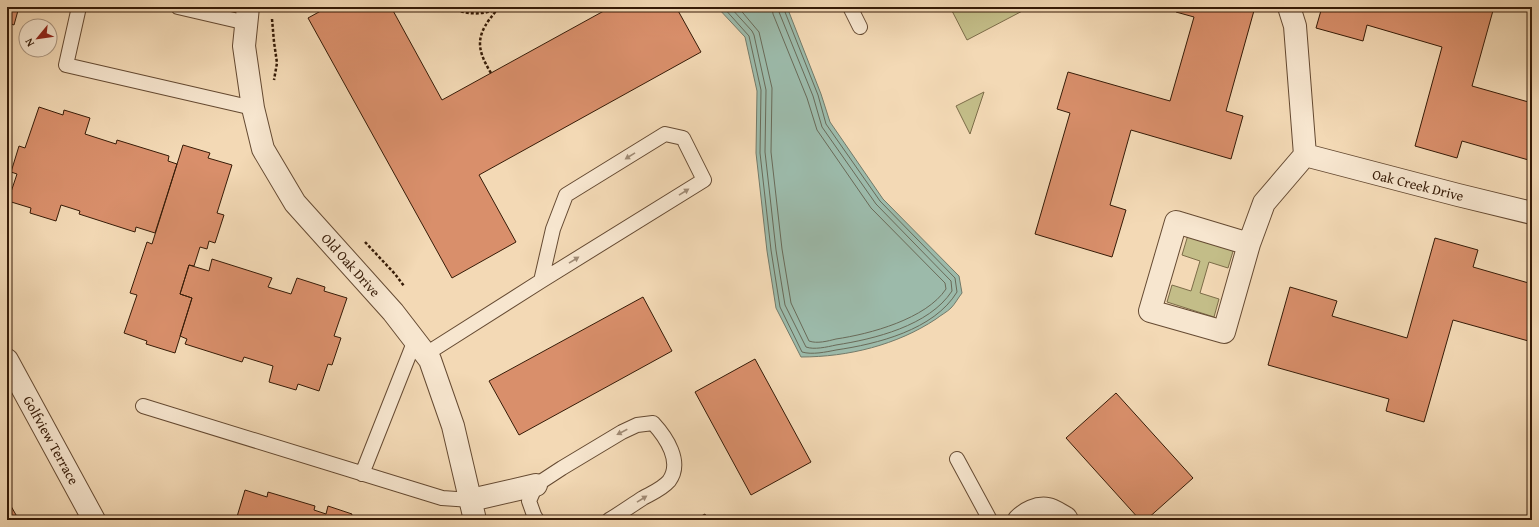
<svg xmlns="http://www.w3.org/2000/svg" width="1539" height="527" viewBox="0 0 1539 527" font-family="'Gentium Book Plus',serif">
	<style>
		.green { fill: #c3bd88; stroke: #7c6c48 }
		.water { fill: #9cbaaa; stroke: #737a69 }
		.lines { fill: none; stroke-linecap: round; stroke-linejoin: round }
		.shore { stroke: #696a58; stroke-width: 1 }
		.building { fill: #d98f6b; stroke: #361b07 }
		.service-casing { stroke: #654a32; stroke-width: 16 }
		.minor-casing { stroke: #654a32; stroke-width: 24 }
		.path { stroke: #361b07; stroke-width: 2.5; stroke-dasharray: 3 2; stroke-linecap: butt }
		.service { stroke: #f7e6cf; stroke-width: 14 }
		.minor { stroke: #f7e6cf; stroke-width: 22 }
		.oneway { fill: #a08b75 }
		.labels { text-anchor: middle; stroke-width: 3; stroke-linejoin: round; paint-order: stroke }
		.street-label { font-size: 14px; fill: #361b07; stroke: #f7e6cf }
	</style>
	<rect width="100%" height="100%" fill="#f3d9b5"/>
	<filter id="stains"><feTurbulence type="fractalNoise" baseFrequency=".005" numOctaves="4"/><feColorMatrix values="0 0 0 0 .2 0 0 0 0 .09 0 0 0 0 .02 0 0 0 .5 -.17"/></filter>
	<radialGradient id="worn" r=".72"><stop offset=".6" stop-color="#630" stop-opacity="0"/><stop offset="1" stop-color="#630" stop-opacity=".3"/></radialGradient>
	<!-- green -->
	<path class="green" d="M950,7h80l-63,33z
		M984,92l-14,42 -14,-28z
		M1188,235l46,13 -6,20 -19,-6 -9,31 19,6 -5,18 -47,-15 5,-17 19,6 9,-30 -18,-6z"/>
	<!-- water -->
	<path class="water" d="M717,7h70l34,87 9,28 53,77 76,77 3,17c-4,5 -7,11 -11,15 -4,4 -10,7 -15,11 -39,26 -88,38 -135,38l-25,-49 -9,-57 -11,-98 1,-62 -12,-54z"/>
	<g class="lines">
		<!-- shore -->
		<path class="shore" d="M723,7l26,29 12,54 -1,63 11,97 9,57 22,45c10,3 24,0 34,-2 41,-6 98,-20 121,-58l-2,-14 -75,-77 -54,-77 -8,-29 -35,-88
			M730,7l22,24 2,4 12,55 -1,62 11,98 9,55 21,42c8,3 21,0 30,-2 38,-6 93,-19 116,-54l-1,-10 -75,-77 -54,-77 -9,-31 -34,-84 -1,-5
			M738,7l21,25 13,56 -1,64 11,97 9,54 18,38c8,3 19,0 27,-2 34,-5 90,-20 110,-50l-1,-6 -74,-75 -54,-78 -10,-32 -34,-84 -1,-7"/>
	</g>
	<!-- building -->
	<path class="building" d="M7,7h12l-5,18 -5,-2 -2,6z
		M328,7h63l51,93 169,-93h65l25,45 -222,123 37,67 -64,36 -144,-260z
		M1178,7h77l-29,104 17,5 -12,43 -100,-29 -21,75 16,5 -14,47 -77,-23 35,-121 -13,-4 11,-37 102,29 24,-84 -18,-5z
		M1322,7h172l-22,79 60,17v58l-70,-20 -5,17 -42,-12 27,-99 -75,-22 -4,16 -47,-13z
		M39,107l24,8 1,-5 26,8 -5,16 31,10 1,-4 52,16 -1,5 9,3 -22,69 -19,-6 -1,5 -56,-18 1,-3 -19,-6 -5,16 -26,-8 1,-5 -23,-7 9,-27 -6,-2 8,-26 6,2z
		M183,145l27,8 -2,5 24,7 -15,48 7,2 -9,28 -6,-2 -2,8 -7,-2 -6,19 -5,-1 -9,29 12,4 -17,55 -29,-9 1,-3 -23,-8 13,-38 -7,-2 17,-51 5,2z
		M1435,238l43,12 -5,17 59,17v58l-79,-22 -29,102 -38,-11 3,-12 -121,-34 22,-78 47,14 -5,15 75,22z
		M212,259l60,19 -4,9 23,7 6,-16 28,9 -1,4 23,7 -13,38 7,2 -9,27 -4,-1 -9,27 -21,-7 -2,6 -27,-8 4,-16 -29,-9 -2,5 -57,-18 2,-5 -7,-3 12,-38 -12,-4 9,-29 20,6z
		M643,297l29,54 -153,84 -30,-54z
		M755,359l56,103 -60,33 -56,-103z
		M1116,393l77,85 -47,42h-6l-74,-82z
		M245,490l22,7 1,-5 47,14 -1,4 12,4 2,-8 24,8 -2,6h-114z
		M7,501h1l11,19h-12z
		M705,514l3,6h-14z"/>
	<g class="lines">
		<defs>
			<path id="service" d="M79,7l-13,58 187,43
				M178,7l69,16
				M850,7l10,20
				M426,354l115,-73 163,-101 -21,-42 -18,-4 -99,61 -13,34 -12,52
				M143,406l299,92 29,2
				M957,459l33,61
				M362,474l53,-134
				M537,520l-3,-5 -5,-14 7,-16 26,-17 60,-36 15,-7 16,-2c13,14 30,39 16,58 -7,8 -17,12 -26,17 -11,7 -22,15 -34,22"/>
			<path id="minor" d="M248,7l-4,39 9,62 10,41 32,54 98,109 37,48 23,66 22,94
				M1289,7l6,19 10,129 153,40 74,18
				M1249,244l-25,88 -74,-21 26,-89 73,22 15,-41 41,-48
				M7,360l87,160
				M471,500l65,-15
				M1019,520c7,-7 18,-13 29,-11 6,1 12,6 18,9l1,2"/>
		</defs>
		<!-- service casing -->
		<use href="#service" class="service-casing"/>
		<!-- minor casing -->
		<use href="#minor" class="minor-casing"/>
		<!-- path -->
		<path class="path" d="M452,7c12,9 36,8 49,0
			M272,19l2,23 3,21 -3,17
			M491,73c-16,-26 -15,-39 6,-63
			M365,242l30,32 9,12"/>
		<!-- service -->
		<use href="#service" class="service"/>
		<!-- minor -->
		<use href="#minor" class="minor"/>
	</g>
	<!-- one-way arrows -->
	<defs><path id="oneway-solid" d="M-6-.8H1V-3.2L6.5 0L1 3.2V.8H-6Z"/></defs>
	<g class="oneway">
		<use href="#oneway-solid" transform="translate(630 156) rotate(148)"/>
		<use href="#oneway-solid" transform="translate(684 192) rotate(-32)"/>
		<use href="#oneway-solid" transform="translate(574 260) rotate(-32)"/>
		<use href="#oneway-solid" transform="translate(622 432) rotate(153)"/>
		<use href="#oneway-solid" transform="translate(642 499) rotate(-32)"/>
	</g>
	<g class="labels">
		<!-- street labels -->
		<g class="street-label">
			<text transform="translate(1418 185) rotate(14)" y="5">Oak Creek Drive</text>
			<text transform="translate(351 265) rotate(48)" y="5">Old Oak Drive</text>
			<text transform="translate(51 440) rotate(61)" y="5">Golfview Terrace</text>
		</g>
	</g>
	<!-- margin -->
	<rect width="1539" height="527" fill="none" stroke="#f3d9b5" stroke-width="24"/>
	<rect x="8" y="8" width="1523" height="511" fill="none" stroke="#361b07" stroke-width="2"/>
	<rect x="12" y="12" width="1515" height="503" fill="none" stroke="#361b07"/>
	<!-- north arrow -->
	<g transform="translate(38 38) rotate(241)"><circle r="19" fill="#f7e6cf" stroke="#aa957f"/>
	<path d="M0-3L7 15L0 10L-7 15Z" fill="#8f2418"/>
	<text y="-6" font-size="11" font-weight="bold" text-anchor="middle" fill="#361b07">N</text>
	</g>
	<rect width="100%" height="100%" filter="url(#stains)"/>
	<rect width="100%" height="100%" fill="url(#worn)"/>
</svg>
